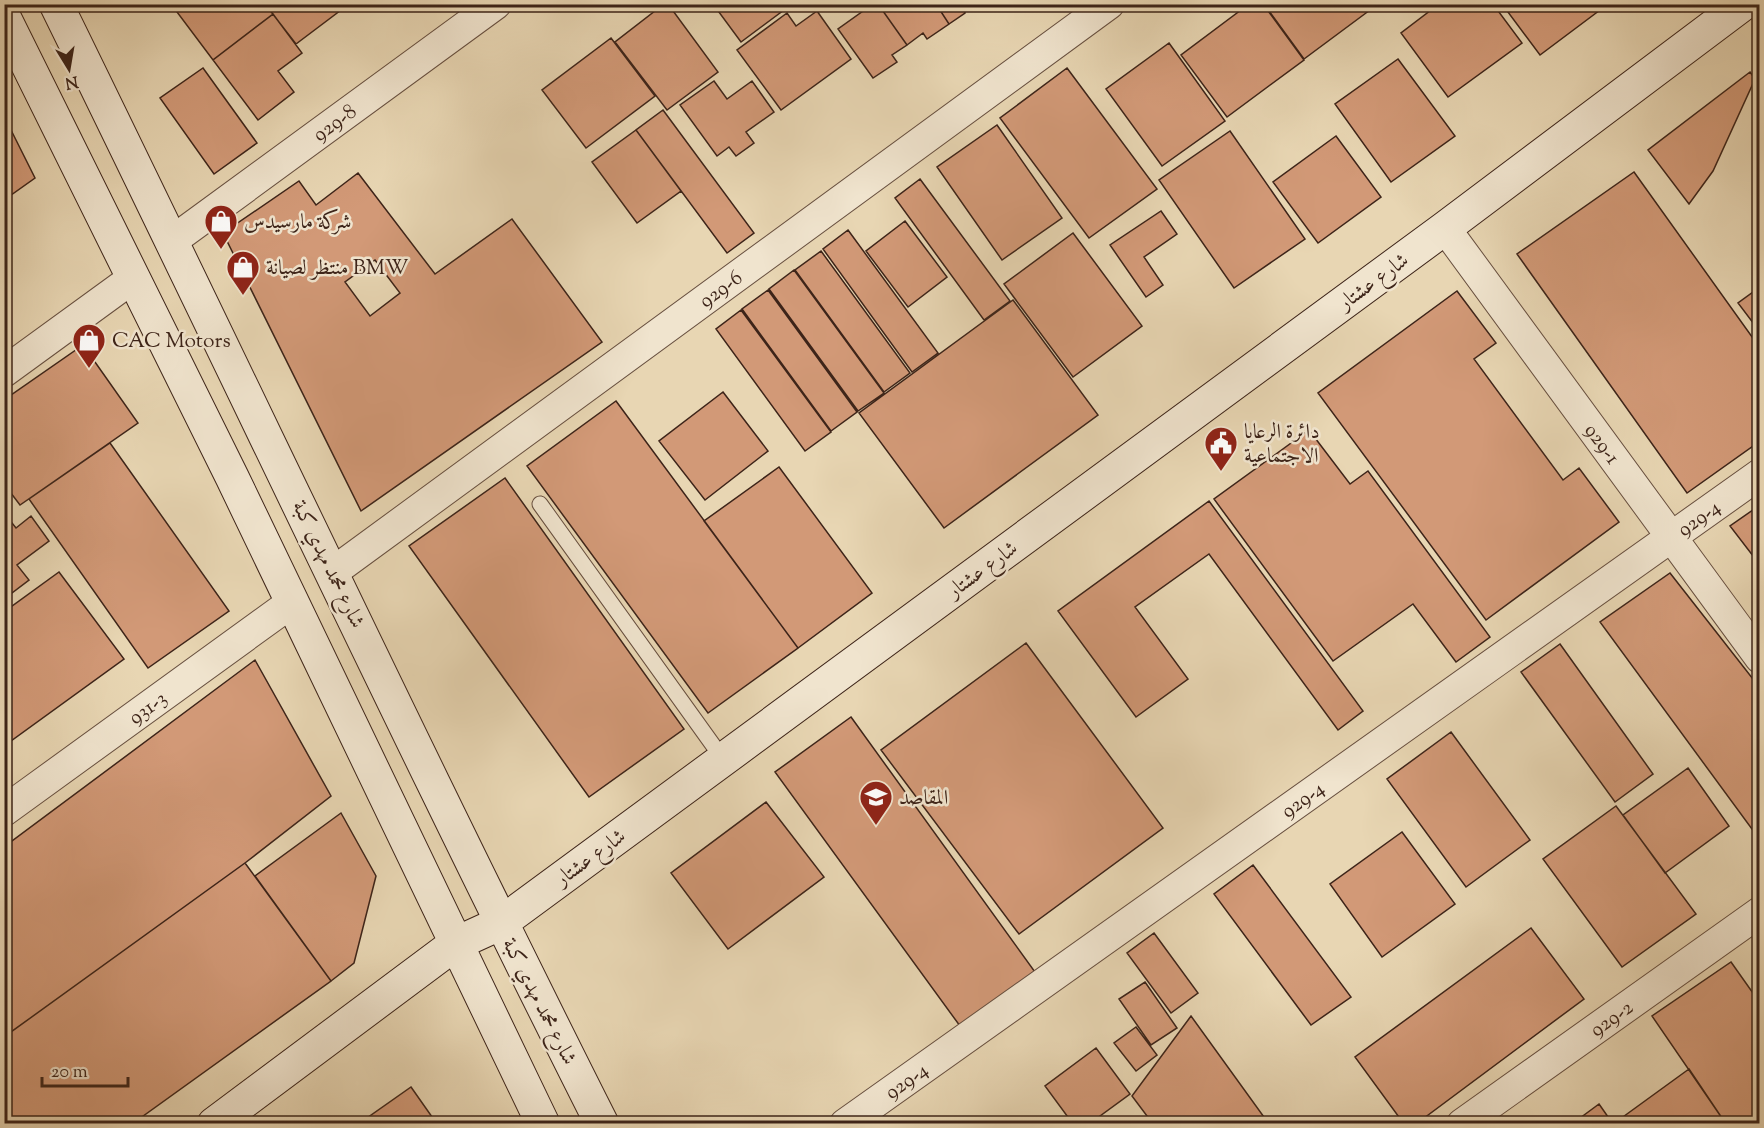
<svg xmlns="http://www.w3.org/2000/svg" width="1764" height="1128" viewBox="0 0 1764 1128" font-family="'Sorts Mill Goudy',Amiri,serif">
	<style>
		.building { fill: #d29977; stroke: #3d2419; stroke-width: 1.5; fill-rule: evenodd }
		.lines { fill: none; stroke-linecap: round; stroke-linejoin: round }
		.lane-casing { stroke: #685040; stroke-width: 17 }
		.street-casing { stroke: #685040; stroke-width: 32 }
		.secondary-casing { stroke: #3d2419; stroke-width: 35 }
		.lane { stroke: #f0e4ce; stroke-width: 15 }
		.street { stroke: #f0e4ce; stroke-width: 30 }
		.secondary { stroke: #f0e4ce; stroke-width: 33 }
		.labels { text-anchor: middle; stroke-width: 5; stroke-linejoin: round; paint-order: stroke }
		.street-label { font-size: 21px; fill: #3d2419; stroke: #f0e4ce }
		.poi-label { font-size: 21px; fill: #3d2419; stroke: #f0e4ce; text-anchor: start }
	</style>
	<rect width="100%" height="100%" fill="#e8d6b3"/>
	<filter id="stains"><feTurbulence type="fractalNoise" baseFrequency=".00333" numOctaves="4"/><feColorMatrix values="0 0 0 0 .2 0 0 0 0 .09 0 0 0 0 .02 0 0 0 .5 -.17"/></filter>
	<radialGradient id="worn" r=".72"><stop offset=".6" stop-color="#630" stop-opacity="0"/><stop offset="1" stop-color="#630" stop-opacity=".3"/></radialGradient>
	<!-- building -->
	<path class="building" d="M171,4h94l8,10 -60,46z
		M265,4h84l-53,40z
		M664,4h4l50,68 -51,38 -52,-68z
		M713,4h79l-51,38z
		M873,4h5l29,41 -15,10 5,7 -24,16 -35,-49z
		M878,4h58l13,20 -22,15 -4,-6 -16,12z
		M936,4h29v9l-16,11z
		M1249,4h14l41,56 -77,57 -46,-62z
		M1264,4h109l1,3 -70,52z
		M1439,4h54l29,39 -74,54 -47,-64z
		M1502,4h106l-68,51z
		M817,11l34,48 -70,51 -44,-60 50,-37 9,13z
		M273,14l29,39 -24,18 16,21 -36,28 -45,-60z
		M611,38l44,58 -69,52 -44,-58z
		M1169,43l56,78 -63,45 -56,-77z
		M1398,59l57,77 -64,46 -56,-78z
		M203,68l54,75 -43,31 -54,-76z
		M1067,68l90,121 -68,49 -89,-120z
		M1750,72l5,7 -42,92 -24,33 -41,-54z
		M714,81l13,18 25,-18 22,31 -28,20 8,11 -18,13 -7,-9 -12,9 -37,-51z
		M663,110l91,123 -27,20 -91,-123z
		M4,116l31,62 -31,22z
		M997,125l65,93 -60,42 -65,-93z
		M636,130l45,61 -44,32 -45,-61z
		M1230,131l75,108 -71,49 -75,-108z
		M1336,136l45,61 -63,46 -45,-61z
		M1634,172l126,176v93l-73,52 -170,-239z
		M358,173l77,101 77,-55 90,123 -241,169 -138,-278 76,-52 17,24zM375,260l25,33 -30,23 -25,-34z
		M920,179l90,122 -26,19 -89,-122z
		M1161,211l16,23 -33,23 19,28 -17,12 -36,-52z
		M905,221l42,56 -39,30 -42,-56z
		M848,230l90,123 -26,19 -89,-123z
		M1073,233l69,93 -69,51 -69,-93z
		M821,251l89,122 -26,19 -89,-122z
		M794,270l90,123 -26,18 -89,-122z
		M1760,287v45l-22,-29z
		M768,290l89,122 -26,19 -89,-122z
		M1457,291l39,52 -22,16 89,121 16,-12 40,54 -133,98 -168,-227z
		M1013,300l85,115 -154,113 -85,-115z
		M741,310l90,122 -26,19 -89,-122z
		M83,345l55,78 -118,82 -16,-21v-84z
		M723,392l45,59 -63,49 -46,-59z
		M616,401l182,247 -90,65 -181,-247z
		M1309,430l41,54 18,-13 122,166 -34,25 -43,-58 -80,57 -119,-162z
		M110,443l119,168 -81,57 -119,-169z
		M779,467l93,126 -74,55 -94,-127z
		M505,478l179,251 -95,68 -180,-251z
		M1209,501l154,210 -25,19 -129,-176 -74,53 53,72 -52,38 -78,-106z
		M1760,505v60l-30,-39z
		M4,513l12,15 15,-12 18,25 -32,24 12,15 -25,19z
		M59,572l65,87 -120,87v-134z
		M1670,573l90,115v152l-160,-218z
		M1026,643l137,185 -144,106 -138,-184z
		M1560,644l93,130 -38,28 -94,-130z
		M255,660l76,136 -86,67 -241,174v-190z
		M851,717l184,255 -75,54 -185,-254z
		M1451,732l79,108 -64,47 -79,-108z
		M1688,768l41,58 -64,47 -42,-58z
		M766,802l58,75 -96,72 -57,-76z
		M1616,806l80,108 -74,53 -79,-108z
		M341,813l35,63 -22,87 -23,18 -76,-105z
		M1402,832l53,72 -73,53 -52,-73z
		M245,863l86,118 -199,143h-128v-87z
		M1253,865l98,132 -40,28 -97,-131z
		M1531,928l53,71 -168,125h-12l-49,-67z
		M1154,933l44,60 -27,20 -44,-60z
		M1731,962l29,41v121h-34l-74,-108z
		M1145,982l32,46 -26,17 -32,-46z
		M1191,1016l78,108h-116l-21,-28z
		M1136,1027l21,28 -21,16 -22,-28z
		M1096,1048l34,46 -41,30h-16l-28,-38z
		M1689,1069l37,55 -110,-2z
		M411,1087l26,37h-66l-4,-6z
		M1599,1104l14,20h-41z"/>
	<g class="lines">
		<defs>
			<path id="lane" d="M540,504l183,255"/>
			<g id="street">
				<path id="s1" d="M1445,228l315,430"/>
				<path id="s2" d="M172,241l324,-237"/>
				<path d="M4,372l129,-94"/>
				<path id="s3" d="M333,572l776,-568"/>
				<path id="s4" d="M4,811l287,-208"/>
				<path id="s5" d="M845,1124l915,-650"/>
				<path id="s6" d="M1462,1124l298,-212"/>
			</g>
			<path id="secondary" d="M56,4c183,373 359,749 546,1120
				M4,17l228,460 311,647
				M214,1124l241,-180 46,-21 944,-695 298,-224"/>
		</defs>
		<!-- lane casing -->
		<use href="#lane" class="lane-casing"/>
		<!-- street casing -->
		<use href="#street" class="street-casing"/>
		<!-- secondary casing -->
		<use href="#secondary" class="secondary-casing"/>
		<!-- lane -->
		<use href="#lane" class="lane"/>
		<!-- street -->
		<use href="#street" class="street"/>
		<!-- secondary -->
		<use href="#secondary" class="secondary"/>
	</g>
	<!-- icons -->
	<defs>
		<symbol id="shop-pin" viewBox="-11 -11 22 30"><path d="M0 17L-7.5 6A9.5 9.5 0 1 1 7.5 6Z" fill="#8f2418" stroke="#f0e4ce"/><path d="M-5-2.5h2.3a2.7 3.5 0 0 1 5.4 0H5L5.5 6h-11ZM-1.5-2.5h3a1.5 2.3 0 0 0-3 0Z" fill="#fff"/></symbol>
		<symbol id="civic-pin" viewBox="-11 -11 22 30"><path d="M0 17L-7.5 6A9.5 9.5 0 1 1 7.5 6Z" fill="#8f2418" stroke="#f0e4ce"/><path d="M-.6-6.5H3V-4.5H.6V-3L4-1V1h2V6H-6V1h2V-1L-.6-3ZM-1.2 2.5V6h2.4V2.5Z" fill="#fff"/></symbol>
		<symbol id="school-pin" viewBox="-11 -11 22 30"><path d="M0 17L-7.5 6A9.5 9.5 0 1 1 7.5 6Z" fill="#8f2418" stroke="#f0e4ce"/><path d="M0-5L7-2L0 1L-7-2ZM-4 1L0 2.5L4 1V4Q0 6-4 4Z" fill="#fff"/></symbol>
	</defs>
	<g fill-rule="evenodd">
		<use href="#shop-pin" x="202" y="202" width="38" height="52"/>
		<use href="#shop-pin" x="224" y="248" width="38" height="52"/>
		<use href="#shop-pin" x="70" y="321" width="38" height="52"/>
		<use href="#civic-pin" x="1202" y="424" width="38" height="52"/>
		<use href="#school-pin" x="857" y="778" width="38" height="52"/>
	</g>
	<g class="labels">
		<!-- street labels -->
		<g class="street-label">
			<text dy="7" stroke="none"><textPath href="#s2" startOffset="201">929-8</textPath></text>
			<text transform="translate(1373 281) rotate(-36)" y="7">شارع عشتار</text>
			<text dy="7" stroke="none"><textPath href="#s3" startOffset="480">929-6</textPath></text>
			<text dy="7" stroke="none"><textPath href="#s1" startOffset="267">929-1</textPath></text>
			<text dy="7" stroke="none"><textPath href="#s5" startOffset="1047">929-4</textPath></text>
			<text transform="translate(329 564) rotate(64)" y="7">شارع محمد مهدي كبة</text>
			<text transform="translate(982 569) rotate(-36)" y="7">شارع عشتار</text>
			<text dy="7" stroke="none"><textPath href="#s4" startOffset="177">931-3</textPath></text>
			<text dy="7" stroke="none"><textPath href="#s5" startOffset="561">929-4</textPath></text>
			<text transform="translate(590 857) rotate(-36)" y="7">شارع عشتار</text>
			<text transform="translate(540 1001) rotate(63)" y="7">شارع محمد مهدي كبة</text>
			<text dy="7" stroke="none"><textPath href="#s6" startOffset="183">929-2</textPath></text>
			<text dy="7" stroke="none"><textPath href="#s5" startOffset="75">929-4</textPath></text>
		</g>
		<!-- poi labels -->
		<g class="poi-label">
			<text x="244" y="228">شركة مارسيدس</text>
			<text x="266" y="274">منتظر لصيانة BMW</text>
			<text x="112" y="347">CAC Motors</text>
			<text x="1244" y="438">دائرة الرعايا<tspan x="1244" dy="24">الاجتماعية</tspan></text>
			<text x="899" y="804">المقاصد</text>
		</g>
	</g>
	<!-- margin -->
	<rect width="1764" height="1128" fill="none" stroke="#e8d6b3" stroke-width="24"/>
	<rect x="6" y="6" width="1752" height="1116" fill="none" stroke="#3d2419" stroke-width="3"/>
	<rect x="12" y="12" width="1740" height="1104" fill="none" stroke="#3d2419" stroke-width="1.5"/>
	<!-- north arrow -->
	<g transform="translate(69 69) rotate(169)" stroke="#f0e4ce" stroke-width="4.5" paint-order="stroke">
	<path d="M0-4.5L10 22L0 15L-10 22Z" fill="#3d2419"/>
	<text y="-9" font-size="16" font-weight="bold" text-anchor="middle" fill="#3d2419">N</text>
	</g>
	<!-- scale -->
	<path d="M42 1077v9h86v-9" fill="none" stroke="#3d2419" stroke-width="3"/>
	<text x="51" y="1077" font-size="18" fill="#3d2419" stroke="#f0e4ce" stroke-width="4.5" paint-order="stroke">20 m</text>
	<rect width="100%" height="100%" filter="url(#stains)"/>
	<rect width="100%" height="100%" fill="url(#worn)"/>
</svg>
